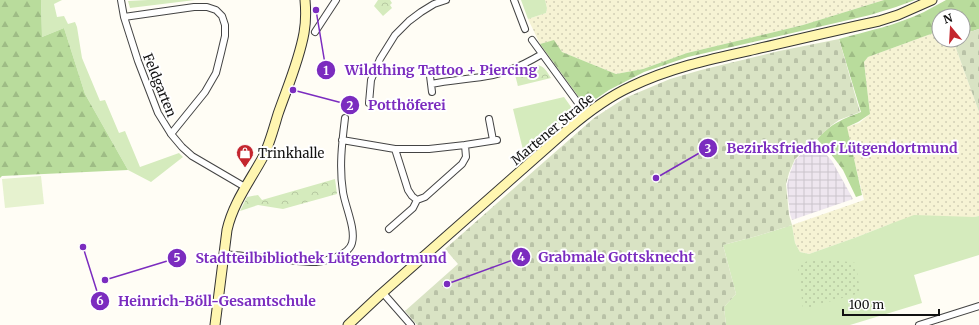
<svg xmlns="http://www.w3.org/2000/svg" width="979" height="325" viewBox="0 0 979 325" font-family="Merriweather,serif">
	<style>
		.industrial { fill: url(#industrial-grid) }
		.farmland { fill: url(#farmland-dots) }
		.grass { fill: #d5ebbd }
		.forest { fill: url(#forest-firs) }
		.cemetery { fill: url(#cemetery-stones) }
		.park { fill: url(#park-crowns) }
		.garden { fill: url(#garden-dots) }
		.pitch { fill: #e6f2cf }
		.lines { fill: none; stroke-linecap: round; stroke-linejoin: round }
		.street-casing { stroke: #444; stroke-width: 8 }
		.secondary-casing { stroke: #333; stroke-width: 11 }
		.street { stroke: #fff; stroke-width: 6 }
		.secondary { stroke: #fff6b0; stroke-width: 9 }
		.labels { text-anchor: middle; stroke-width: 4; stroke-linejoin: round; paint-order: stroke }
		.street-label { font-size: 13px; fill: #111; stroke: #fff }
		.poi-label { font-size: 13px; fill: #111; stroke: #fff; text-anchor: start }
		.leader { fill: none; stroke: #7b2cbf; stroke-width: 1.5 }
		.callout-dot { fill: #7b2cbf; stroke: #fff; stroke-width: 1.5 }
		.mark-label { font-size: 12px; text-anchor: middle; font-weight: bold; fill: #fff }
		.callout-label { font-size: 14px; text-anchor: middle; font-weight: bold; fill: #7b2cbf; stroke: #fff; stroke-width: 4; stroke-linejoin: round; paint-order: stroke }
	</style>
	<defs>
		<pattern id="industrial-grid" width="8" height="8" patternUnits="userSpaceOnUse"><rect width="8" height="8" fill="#eee6ef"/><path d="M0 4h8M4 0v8" fill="none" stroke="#cbc4cc"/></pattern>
		<pattern id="farmland-dots" width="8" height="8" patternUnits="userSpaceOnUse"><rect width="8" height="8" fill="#f6f3d4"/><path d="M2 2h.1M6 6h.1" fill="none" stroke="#d2cfb5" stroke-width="1.8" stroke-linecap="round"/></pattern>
		<pattern id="forest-firs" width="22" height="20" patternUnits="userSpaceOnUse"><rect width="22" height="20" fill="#b9dc9c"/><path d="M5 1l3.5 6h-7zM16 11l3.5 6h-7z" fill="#9ebc85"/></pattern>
		<pattern id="cemetery-stones" width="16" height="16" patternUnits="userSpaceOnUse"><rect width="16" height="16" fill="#d9e3c4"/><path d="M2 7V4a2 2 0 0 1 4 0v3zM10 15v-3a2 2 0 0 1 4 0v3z" fill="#b9c2a7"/></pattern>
		<pattern id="park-crowns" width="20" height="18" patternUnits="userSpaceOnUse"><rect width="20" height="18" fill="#d5ebbd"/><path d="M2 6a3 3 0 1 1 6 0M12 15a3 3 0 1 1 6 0" fill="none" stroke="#b6c8a1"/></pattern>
		<pattern id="garden-dots" width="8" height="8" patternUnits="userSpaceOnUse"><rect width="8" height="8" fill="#d5ebbd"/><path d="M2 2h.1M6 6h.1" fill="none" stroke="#b6c8a1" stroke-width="1.8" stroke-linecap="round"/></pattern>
	</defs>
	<rect width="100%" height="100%" fill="#fffdf5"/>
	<!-- industrial -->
	<path class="industrial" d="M813,143l11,9 8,9 21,38 -61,21 -2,-6 -3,-29 3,-12 5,-13z"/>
	<!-- farmland -->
	<path class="farmland" d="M545,0h339l-81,25 -116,28 -44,16 -27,5 -54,-22 -8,-11 -14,3 -12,-25 18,-6 1,-5z
		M939,31v9h14l26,72v104l-5,1 -84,7 -33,13 -48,17 -9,-2 -5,-9 -3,-18 72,-25 -18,-73 13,-4 11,-9 -6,-52 4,-5z"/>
	<!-- grass -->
	<path class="grass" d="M41,0h21l-8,4 3,13 7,-1 4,8 7,-2 2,5 5,31 18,43 5,-1 14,33 6,-2 15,36 39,-14 4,4 -32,25 -23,-12 -43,-76 -21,-66 -22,9z
		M148,0h47l-65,8 -2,-7z
		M521,0h24l2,8 -1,5 -18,6z
		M564,97l10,14 -50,43 -11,-45z
		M914,215l60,2 5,-1v39l-65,20 8,28 -72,22h-124l-2,-18 12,-13 -13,-49 34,-9 35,-11 3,18 5,9 9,2 48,-17 33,-13z"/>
	<!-- forest -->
	<path class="forest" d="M0,0h41l1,37 22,-9 21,66 43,76 -126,6 -2,2z
		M884,0h31l-19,7 -26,8 -182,42 -44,15 -35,18 -19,13h-4l-5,-3 -41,-56 14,-4 8,12 54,22 27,-5 44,-16 116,-28z
		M946,0h33v29l-16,5v-18h-24v15l-71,26 -4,5 6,52 -12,8 -11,5 15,68 -6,2 -13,-27 -12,-16 -14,-15c15,-16 24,-19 44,-27l-22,-73c29,-8 58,-14 85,-27 7,-4 15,-8 22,-12z"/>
	<!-- cemetery -->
	<path class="cemetery" d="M979,29v83l-26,-72h10v-6z
		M839,39l21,73 -21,8 -7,5 -37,34 -6,14 -3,11 3,31 3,10 -35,11 -34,9 13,49 -12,13 2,18h-309l-12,-14 53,-47 -13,-15 149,-131 31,-20 45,-19 31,-9 78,-19z"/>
	<!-- park -->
	<path class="park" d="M378,0h12l2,3 -2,2 2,3 -9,8 -9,-10z
		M536,65c8,0 11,7 15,13l-33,8 -3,-11z
		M335,179l2,15 -54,15 -25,-4 -18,6 7,-14 11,-2 4,5z"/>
	<!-- garden -->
	<path class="garden" d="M811,259l23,1 22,3 4,30 -57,16 -5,-43z"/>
	<!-- pitch -->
	<path class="pitch" d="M41,176l3,28 -39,4 -3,-29z"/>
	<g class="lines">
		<defs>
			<path id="street" d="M121,0l3,17 14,44 20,52 13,21 11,13 10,9 53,31
				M514,0l11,29
				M124,17l70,-10h13l9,3 6,6 3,9v11l-4,17 -5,20 -11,19 -34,42
				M315,32l21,-32
				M532,40l54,74
				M430,76l2,16
				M431,84c21,-4 42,-5 62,-9 18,-4 34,-12 49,-21
				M369,103l2,-23 9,-21 15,-24 14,-14 12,-9 13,-8 12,-4
				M489,119l4,21
				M342,140l53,9 13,41 4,6 5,4 8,-3 37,-33 4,-7 -1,-12 -36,4h-34
				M465,145l32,-5
				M389,229l24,-21 4,-8
				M224,254c22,2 43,5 64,6 9,1 19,2 28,2 11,-1 33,-7 36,-19 4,-14 -7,-37 -9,-51 -4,-25 -1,-49 2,-74
				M383,293l28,32
				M919,325l60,-19"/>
			<path id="secondary" d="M215,325l12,-95c6,-27 23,-49 36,-73 6,-11 11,-30 15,-43 9,-26 21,-53 26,-81 2,-11 2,-22 1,-33
				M348,325l32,-30 188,-166c19,-16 40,-32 62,-42 39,-19 81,-28 122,-37 43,-10 85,-20 127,-29l19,-6 34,-15"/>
		</defs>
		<!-- street casing -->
		<use href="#street" class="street-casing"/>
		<!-- secondary casing -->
		<use href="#secondary" class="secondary-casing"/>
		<!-- street -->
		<use href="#street" class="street"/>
		<!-- secondary -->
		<use href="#secondary" class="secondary"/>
	</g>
	<!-- icons -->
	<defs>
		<symbol id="shop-pin" viewBox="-11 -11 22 30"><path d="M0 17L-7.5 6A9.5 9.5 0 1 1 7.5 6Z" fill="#c4262e" stroke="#fff"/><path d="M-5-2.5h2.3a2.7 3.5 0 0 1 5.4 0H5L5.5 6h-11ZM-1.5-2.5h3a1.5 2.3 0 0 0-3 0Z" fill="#fff"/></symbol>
	</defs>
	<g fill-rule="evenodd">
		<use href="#shop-pin" x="235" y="143" width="20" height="27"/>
	</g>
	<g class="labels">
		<!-- street labels -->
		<g class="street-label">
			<text transform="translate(160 85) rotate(68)" y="5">Feldgarten</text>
			<text transform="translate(552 129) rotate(-40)" y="5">Martener Straße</text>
		</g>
		<!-- poi labels -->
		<g class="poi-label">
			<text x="258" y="158">Trinkhalle</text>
		</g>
	</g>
	<!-- callouts -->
	<path class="leader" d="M316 10L326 70M293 90L350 105M656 178L708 148M447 284L521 257M105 280L177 258M83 247L100 301"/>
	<g class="callout-dot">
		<circle cx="316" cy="10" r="4"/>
		<circle cx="293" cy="90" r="4"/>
		<circle cx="656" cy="178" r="4"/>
		<circle cx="447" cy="284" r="4"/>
		<circle cx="105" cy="280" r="4"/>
		<circle cx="83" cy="247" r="4"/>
		<circle cx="326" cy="70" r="10"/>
		<circle cx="350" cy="105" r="10"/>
		<circle cx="708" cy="148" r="10"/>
		<circle cx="521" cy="257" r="10"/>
		<circle cx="177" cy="258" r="10"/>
		<circle cx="100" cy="301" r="10"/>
	</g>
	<g class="mark-label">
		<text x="326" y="75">1</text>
		<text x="350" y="110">2</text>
		<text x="708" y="153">3</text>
		<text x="521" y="261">4</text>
		<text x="177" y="262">5</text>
		<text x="100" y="305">6</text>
	</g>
	<g class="callout-label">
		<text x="441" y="75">Wildthing Tattoo + Piercing</text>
		<text x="407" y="110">Potthöferei</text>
		<text x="842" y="153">Bezirksfriedhof Lütgendortmund</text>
		<text x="616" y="262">Grabmale Gottsknecht</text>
		<text x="321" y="263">Stadtteilbibliothek Lütgendortmund</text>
		<text x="217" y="306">Heinrich-Böll-Gesamtschule</text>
	</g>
	<!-- north arrow -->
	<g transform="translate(951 28) rotate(342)"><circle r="19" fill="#ffffff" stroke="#a0a0a0"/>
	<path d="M0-3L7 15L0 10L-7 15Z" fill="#c4262e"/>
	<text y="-6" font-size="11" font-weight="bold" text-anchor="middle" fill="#111111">N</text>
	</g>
	<!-- scale -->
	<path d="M843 309v6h96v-6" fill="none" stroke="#111111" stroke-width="2"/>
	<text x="849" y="309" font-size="12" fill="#111111" stroke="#ffffff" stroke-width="3" paint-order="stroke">100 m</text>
</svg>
